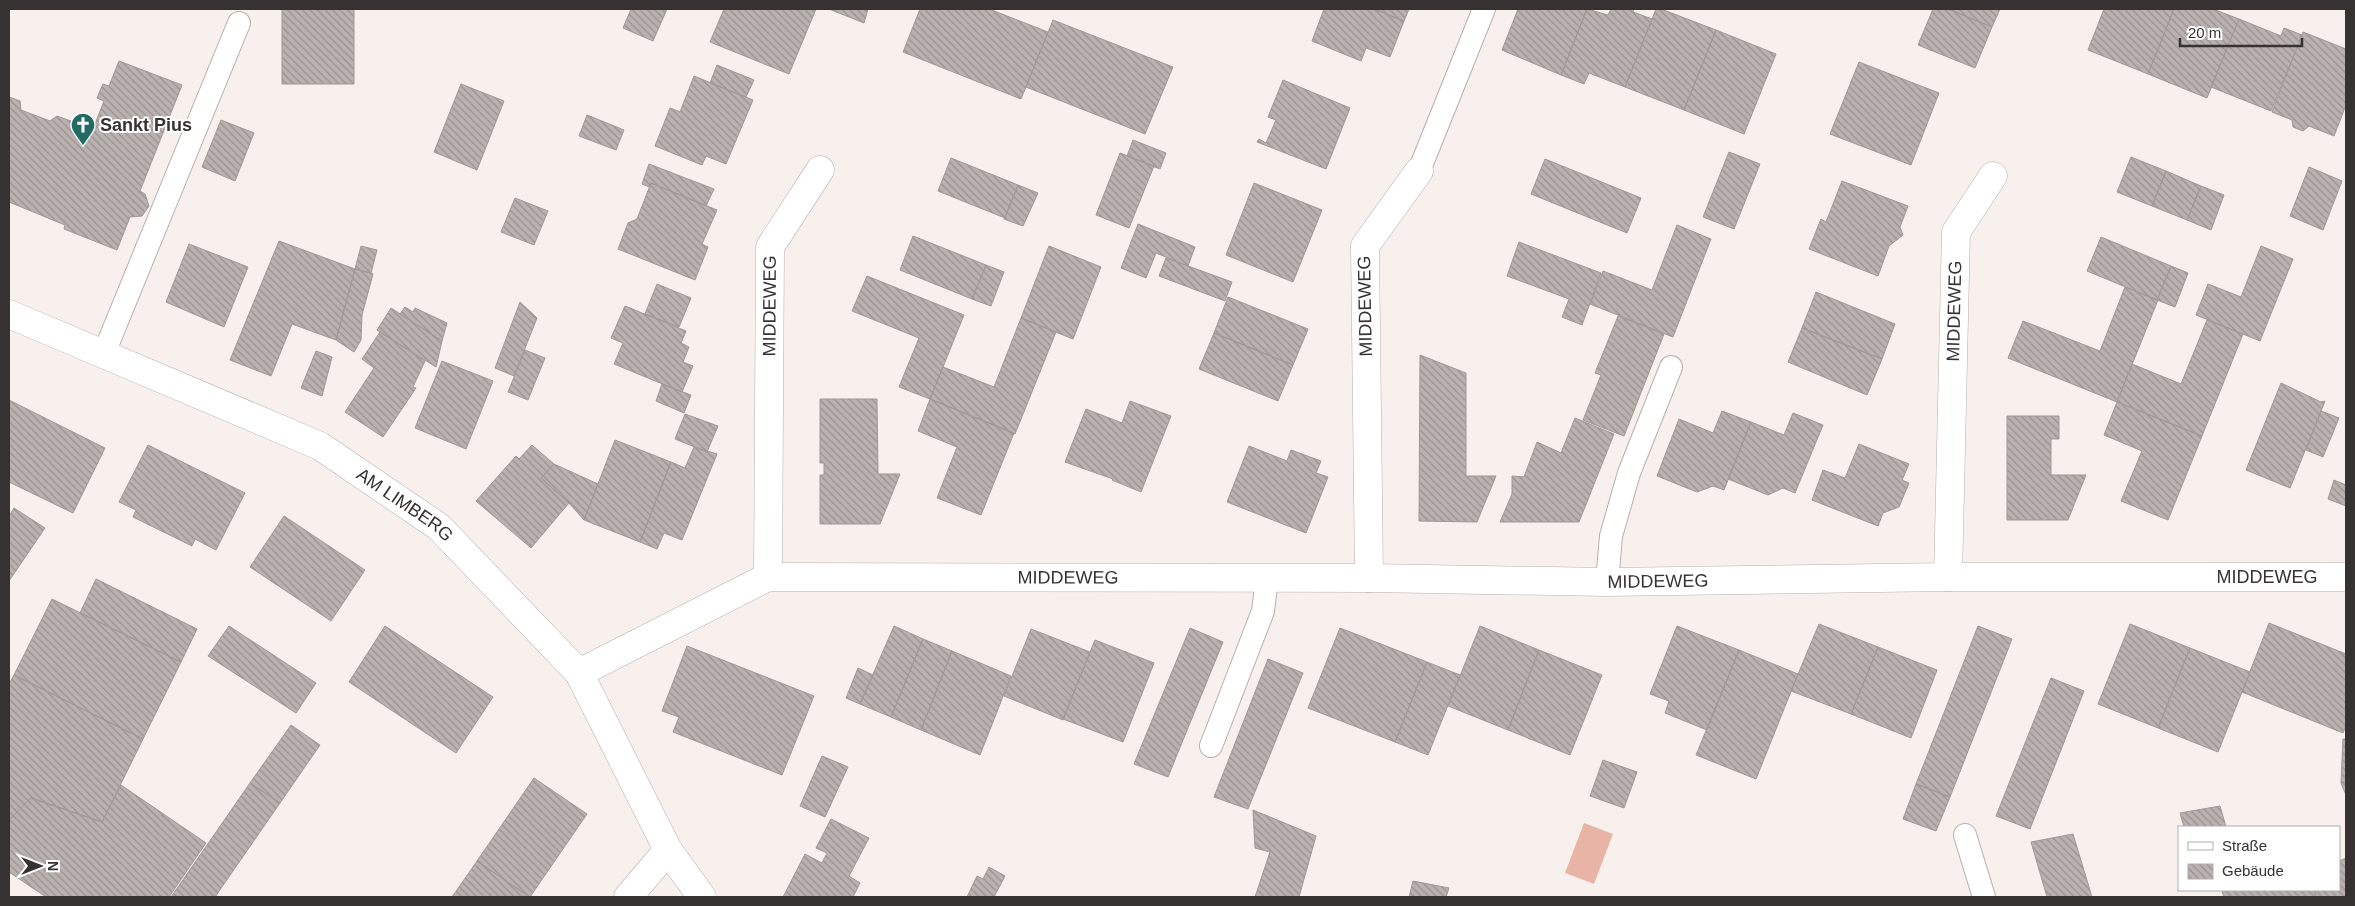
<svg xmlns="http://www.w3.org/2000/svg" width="2355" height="906" viewBox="0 0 2355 906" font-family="Helvetica,sans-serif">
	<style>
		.park { fill: #e8b4a6 }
		.building { fill: url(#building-back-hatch); stroke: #9f9896 }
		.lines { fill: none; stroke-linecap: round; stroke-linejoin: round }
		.lane-casing { stroke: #b7afad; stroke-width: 24 }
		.street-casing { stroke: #b7afad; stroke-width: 29 }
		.lane { stroke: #fff; stroke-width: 22 }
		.street { stroke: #fff; stroke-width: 28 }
		.labels { text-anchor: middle; stroke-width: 4; stroke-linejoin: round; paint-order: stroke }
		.poi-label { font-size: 18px; font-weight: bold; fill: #353231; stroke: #fff; text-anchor: start }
		.street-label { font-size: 18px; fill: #353231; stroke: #fff }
	</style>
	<defs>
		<pattern id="building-back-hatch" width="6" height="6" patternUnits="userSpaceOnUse" patternTransform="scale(1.25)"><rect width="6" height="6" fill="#bab2b0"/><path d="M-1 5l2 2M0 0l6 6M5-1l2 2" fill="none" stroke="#989190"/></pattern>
	</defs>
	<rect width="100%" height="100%" fill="#f8f0ed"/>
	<!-- park -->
	<path class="park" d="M1584,823l29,11 -19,50 -29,-11z"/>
	<!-- building -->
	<path class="building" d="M282,9h72v75h-72z
		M631,9h36l-14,32 -30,-13z
		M724,9h92l-27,65 -79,-32z
		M829,9h39l-4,14z
		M920,9h69l59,23 -27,67 -118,-47z
		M1324,9h50l30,12 -14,36 -24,-9 -5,13 -49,-20z
		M1374,9h35l-5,12z
		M1518,9h69l-26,66 -59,-25z
		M1587,9l21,6 3,-6h23l-1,3 19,7 -27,68 -36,-14 -5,11 -23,-9z
		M1656,9h5l55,21 -32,80 -59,-23z
		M1933,9h15l44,18 -17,41 -57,-23z
		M1948,9h52l-8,18z
		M2104,9h70l-26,65 -60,-24z
		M2174,9h39l26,10 -32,79 -59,-24z
		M2239,19l42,17 3,-8 18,7 -31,76 -60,-24z
		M1053,20l120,47 -28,67 -119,-47z
		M1716,30l60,24 -32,80 -60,-24z
		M2303,32l43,17v56l-12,31 -25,-10 -6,5 -10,-4 -1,-7 -20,-8z
		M119,61l63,24 -42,106 5,3 4,12 -7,10 -12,1 -13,33 -53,-21 1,-4 -56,-23v-105l11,4 1,9 29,11 7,-5 14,5 2,9 17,7 14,-36 -7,-3 6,-14 6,2z
		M1859,62l80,31 -28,72 -81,-31z
		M717,65l37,15 -8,17 -36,-14z
		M694,76l59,24 -27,64 -20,-8 -4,9 -47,-19 15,-38 10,4z
		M1283,80l67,28 -24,61 -69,-27 2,-3 7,4 10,-23 -8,-3z
		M461,84l43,17 -27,69 -43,-18z
		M587,115l37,15 -8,20 -37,-14z
		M221,120l33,13 -19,48 -33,-14z
		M1133,140l33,13 -6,16 -33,-13z
		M1729,152l31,12 -26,65 -31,-12z
		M1120,153l34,13 -25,62 -33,-13z
		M2131,157l35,14 -14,35 -35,-14z
		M951,158l67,27 -13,33 -67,-27z
		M1545,159l96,39 -14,35 -96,-39z
		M649,164l65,25 -8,17 -55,-23 -2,4 -7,-3z
		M2309,167l33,14 -19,49 -33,-14z
		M2166,171l35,15 -14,34 -35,-14z
		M1842,181l66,25 -8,21 3,8 -14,11 -11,30 -69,-27 12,-30 5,3z
		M651,183l66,27 -15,34 6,3 -13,33 -77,-31 10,-26 9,-4z
		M1254,183l68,27 -29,72 -67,-27z
		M1018,185l20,8 -15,33 -19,-7z
		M2201,186l23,9 -13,35 -24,-10z
		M515,198l33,13 -14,34 -33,-13z
		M1138,224l57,23 -7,19 -32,-13 -10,25 -25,-10z
		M1677,225l34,14 -38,98 -83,-33 13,-33 49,19z
		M913,236l73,29 -14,34 -72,-29z
		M2101,237l70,29 -14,34 -70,-29z
		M279,241l76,28 -19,71 -44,-16 -21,52 -41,-16z
		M1519,242l82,31 -19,52 -20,-8 7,-18 -62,-23z
		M189,244l59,23 -24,60 -58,-25z
		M361,246l16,4 -6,23 -16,-4z
		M1049,246l52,21 -28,72 -52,-21z
		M2261,246l32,13 -33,82 -64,-26 12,-31 33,13z
		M1166,258l66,24 -7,19 -66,-25z
		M986,265l18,7 -13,34 -19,-7z
		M2171,266l17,7 -13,34 -18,-7z
		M355,269l18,5 -11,41 -1,25 -7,12 -18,-12z
		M867,276l97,39 -34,84 -31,-12 20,-49 -67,-27z
		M657,284l34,14 -12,29 -34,-13z
		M2125,287l33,13 -41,102 -109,-44 15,-37 77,30z
		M1816,292l79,32 -13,35 -80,-31z
		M1228,297l80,32 -15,36 -79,-32z
		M520,302l17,16 -23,58 -19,-8z
		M625,306l61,25 -5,12 8,4 -6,15 10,4 -11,26 -68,-28 9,-21 -12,-5z
		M405,307l8,5 2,-4 32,15 -5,18 -42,-27z
		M391,308l51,33 -6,26 -59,-37z
		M1618,316l46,18 -40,102 -41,-16 18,-45 -6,-2z
		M1021,318l35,14 -41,102 -85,-35 13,-32 51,20z
		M2207,320l36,14 -41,102 -85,-34 15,-38 49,20z
		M1802,328l80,31 -15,36 -79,-33z
		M380,332l45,29 -12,26 3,1 -33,49 -38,-25 29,-44 -12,-9z
		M1214,333l79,32 -15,36 -79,-32z
		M525,350l20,8 -17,42 -20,-8z
		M316,351l16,6 -10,39 -21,-8z
		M1420,355l46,18v103h30l-19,46 -58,-1z
		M442,361l51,20 -27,68 -51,-21z
		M2281,383l40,19 4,-1 -35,87 -44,-18z
		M662,384l29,11 -7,18 -28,-12z
		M820,399h57l1,75h22l-20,50h-60v-49h4v-12h-4z
		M930,399l84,34 -33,82 -44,-17 20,-51 -39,-16z
		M9,400l96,48 -32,65 -64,-31z
		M1130,401l41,15 -30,76 -29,-12 1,-1 -48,-17 21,-53 36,14z
		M2117,402l85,34 -34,84 -47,-19 21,-50 -38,-16z
		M1722,411l29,11 -27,68 -11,-4 -16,6 -40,-16 22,-57 34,14z
		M2321,411l18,7 -16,39 -17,-7z
		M1793,413l30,12 -28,68 -12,-5 -15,7 -40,-16 23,-57 33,13z
		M685,414l33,12 -11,26 -32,-13z
		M2007,416h52v23h-8v36h35l-18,45h-61z
		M1575,418l39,16 -35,88h-79l12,-28v-18l12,1 13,-35 24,11z
		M615,440l56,22 -31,80 -56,-22z
		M1859,444l50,20 -7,16 7,3 -10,24 -16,6 -5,13 -66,-26 11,-30 22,8z
		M148,445l97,48 -29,57 -21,-11 -3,7 -59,-29 3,-7 -17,-8z
		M532,445l22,19 -13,14 28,25 -38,45 -55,-47 40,-45 3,3z
		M1249,446l38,15 4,-11 30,11 -5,12 12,4 -22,56 -79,-31z
		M694,447l23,7 -35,86 -18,-7 -7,16 -17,-7 31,-80 14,6z
		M554,464l44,20 -14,36 -15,-17 -28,-25z
		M2334,480l12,5v21l-18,-7z
		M14,508l31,20 -36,53v-65z
		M284,516l81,54 -34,51 -81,-54z
		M96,579l101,50 -16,33 -101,-49z
		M52,599l129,63 -38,77 -129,-64z
		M2269,623l77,31v72l-3,7 -101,-41z
		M1819,624l59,23 -27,67 -60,-23z
		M2130,624l60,24 -32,80 -60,-24z
		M229,626l87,57 -20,30 -88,-57z
		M385,626l108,71 -37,56 -107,-71z
		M894,626l29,13 -32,78 -31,-13z
		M1480,626l59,24 -31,80 -60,-24z
		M1677,626l62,24 -32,80 -42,-17 4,-12 -19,-7z
		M1978,626l34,13 -62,158 -34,-13z
		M1190,628l33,14 -55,135 -34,-13z
		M1340,628l87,34 -32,80 -87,-34z
		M1031,629l59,23 -27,68 -59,-24z
		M923,639l29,12 -31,79 -30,-13z
		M1095,640l59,23 -31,79 -60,-23z
		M687,646l127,50 -32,79 -109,-43 6,-15 -17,-6z
		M1878,647l59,23 -26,68 -60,-24z
		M2190,648l60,24 -32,80 -60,-24z
		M1539,650l63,25 -32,80 -62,-25z
		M1739,650l59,24 -42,105 -60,-24z
		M952,651l59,25 -31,79 -59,-25z
		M1268,659l35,14 -55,136 -34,-12z
		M1427,662l33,13 -32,80 -33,-13z
		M858,668l15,7 -13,29 -14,-6z
		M14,675l129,64 -41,83 -71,-24 -22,22v-136z
		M2051,678l33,13 -54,138 -34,-13z
		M291,725l29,20 -40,58 -30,-20z
		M2343,739h3v42l-5,2z
		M822,756l26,11 -23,50 -25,-11z
		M1603,760l34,12 -13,36 -34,-12z
		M534,778l53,36 -57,83 -53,-36z
		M2346,781v14l-5,-12z
		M250,783l30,20 -65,94h-44z
		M1916,784l34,13 -14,34 -33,-12z
		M121,785l85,58 -37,54h-123l-37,-25v-52l22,-22 71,24z
		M2220,806l6,21h-42l-4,-14z
		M1253,810l63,26 -17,61h-44l15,-45 -15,-4z
		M831,819l38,19 -20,38 11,7 -7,14h-70l22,-43 17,9 5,-10 -11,-5z
		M2073,834l19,63h-45l-16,-55z
		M2346,858v39h-30l-2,-7h25v-29z
		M477,861l52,36h-77z
		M989,867l16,9 -11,21h-27l10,-21 6,3z
		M1413,881l36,7 -3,9h-37z
		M2227,890h87l2,7h-92l-2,-5z"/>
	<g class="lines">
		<defs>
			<path id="lane" d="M1419,171l65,-162
				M104,353l135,-330
				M1607,582l4,-46 18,-63 42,-106
				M1211,746l52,-135 4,-33
				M1965,835l19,62"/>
			<g id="street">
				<path id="s1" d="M9,314l311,132 119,81 140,146 89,177 34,47"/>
				<path id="s2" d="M768,577l2,-330 50,-77"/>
				<path id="s3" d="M1948,577l8,-345 37,-56"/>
				<path d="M1369,578l-4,-332 54,-75"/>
				<path id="s4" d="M579,673l189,-96 601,1 238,4 341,-5h398"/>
				<path d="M628,897l40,-47"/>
			</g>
		</defs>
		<!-- lane casing -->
		<use href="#lane" class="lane-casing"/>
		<!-- street casing -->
		<use href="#street" class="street-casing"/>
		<!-- lane -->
		<use href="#lane" class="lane"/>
		<!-- street -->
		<use href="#street" class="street"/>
	</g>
	<!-- icons -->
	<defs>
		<symbol id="church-pin" viewBox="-11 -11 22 30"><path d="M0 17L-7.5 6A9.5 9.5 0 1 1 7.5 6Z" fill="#226b63" stroke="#fff"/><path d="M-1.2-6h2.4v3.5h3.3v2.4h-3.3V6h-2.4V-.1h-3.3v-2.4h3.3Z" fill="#fff"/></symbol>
	</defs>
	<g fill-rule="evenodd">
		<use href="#church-pin" x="69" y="111" width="28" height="38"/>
	</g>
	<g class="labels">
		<!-- poi labels -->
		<g class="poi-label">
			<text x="100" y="131">Sankt Pius</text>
		</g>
		<!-- street labels -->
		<g class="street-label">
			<text dy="6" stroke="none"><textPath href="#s2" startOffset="271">MIDDEWEG</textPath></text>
			<text transform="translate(1365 306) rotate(-91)" y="6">MIDDEWEG</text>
			<text dy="6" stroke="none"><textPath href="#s3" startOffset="266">MIDDEWEG</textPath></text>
			<text dy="6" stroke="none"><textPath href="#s1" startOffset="441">AM LIMBERG</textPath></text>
			<text dy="6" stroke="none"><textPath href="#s4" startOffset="1711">MIDDEWEG</textPath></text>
			<text dy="6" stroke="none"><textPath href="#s4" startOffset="512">MIDDEWEG</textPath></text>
			<text dy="6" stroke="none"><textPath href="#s4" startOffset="1102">MIDDEWEG</textPath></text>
		</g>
	</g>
	<!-- border -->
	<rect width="2355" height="906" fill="none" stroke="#353231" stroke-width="20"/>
	<!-- legend -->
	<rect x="2178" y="826" width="162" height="65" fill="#ffffff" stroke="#aeadad"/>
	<rect x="2188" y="842" width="25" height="8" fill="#ffffff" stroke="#aeadad"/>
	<text x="2222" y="851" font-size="15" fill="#353231">Straße</text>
	<rect x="2188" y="864" width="25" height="15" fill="url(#building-back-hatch)" stroke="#aeadad"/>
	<text x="2222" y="876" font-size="15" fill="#353231">Gebäude</text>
	<!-- north arrow -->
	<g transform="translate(40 866) rotate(90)" stroke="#ffffff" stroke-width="4" paint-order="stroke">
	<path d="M0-4L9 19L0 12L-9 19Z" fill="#353231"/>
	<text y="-8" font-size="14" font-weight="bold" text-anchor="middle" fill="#353231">N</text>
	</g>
	<!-- scale -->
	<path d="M2180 38v8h122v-8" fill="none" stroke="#353231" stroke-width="2.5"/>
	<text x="2188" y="38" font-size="15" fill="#353231" stroke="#ffffff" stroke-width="4" paint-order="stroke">20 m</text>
</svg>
